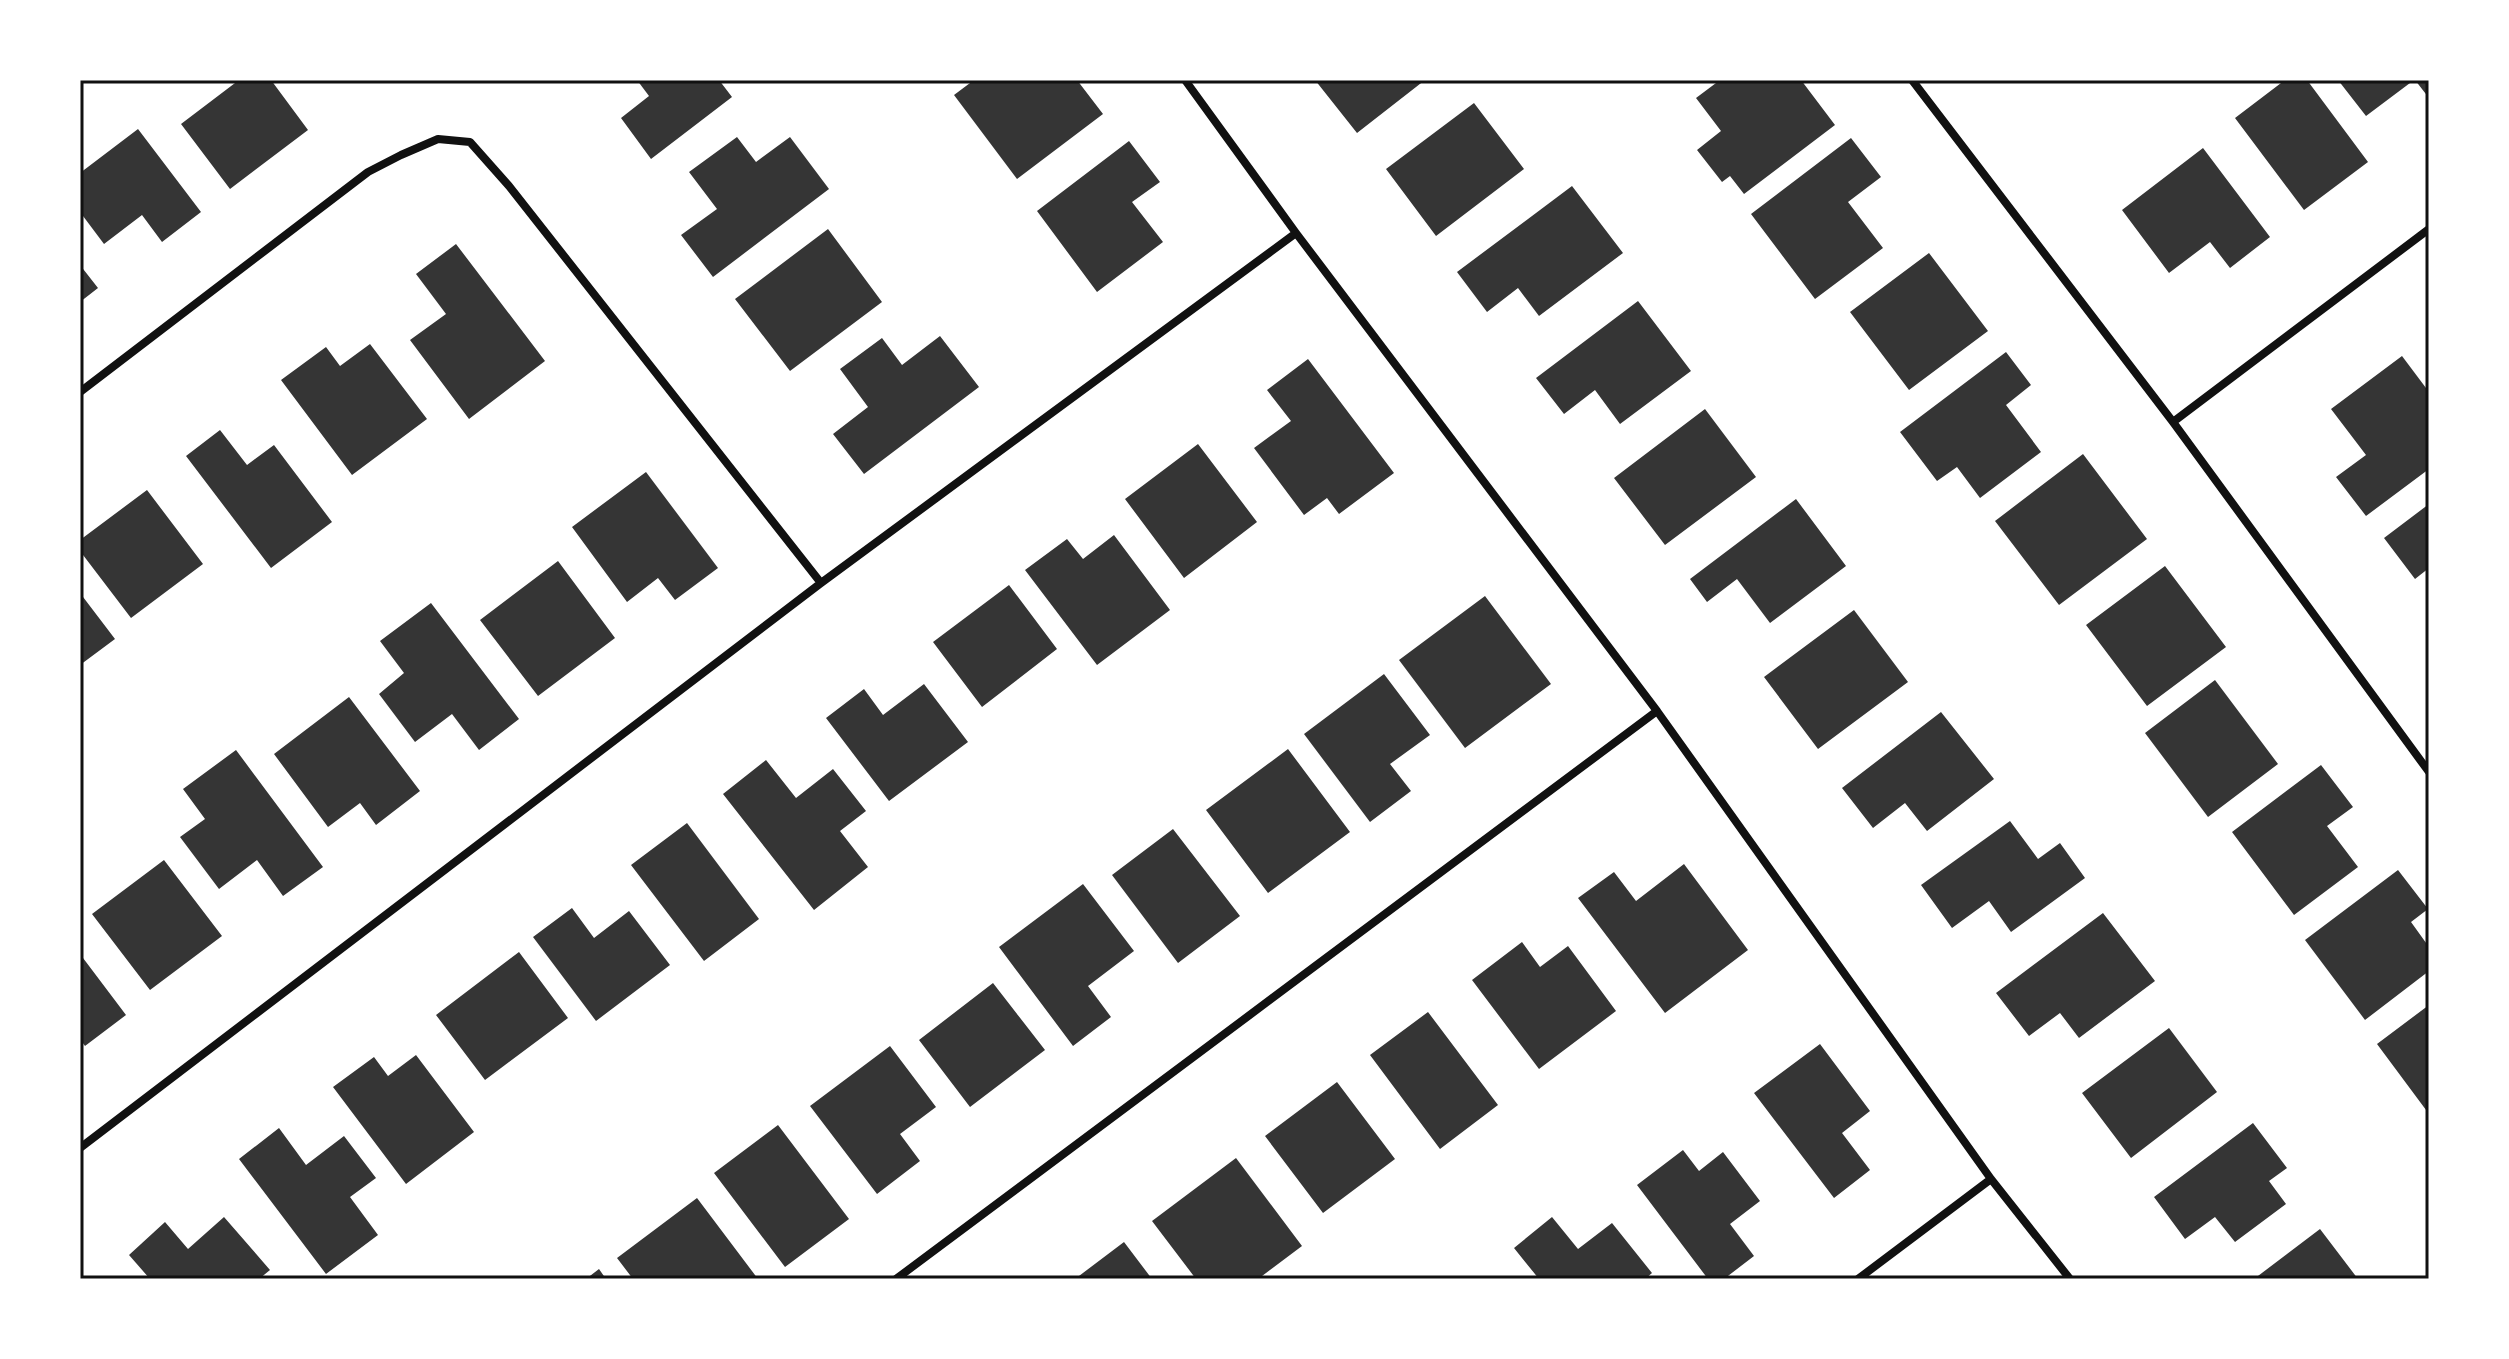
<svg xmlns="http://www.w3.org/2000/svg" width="2509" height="1359" viewBox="0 0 2509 1359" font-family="Spectral,serif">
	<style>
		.building { fill: #353535 }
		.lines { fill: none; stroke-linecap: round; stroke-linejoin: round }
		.minor { stroke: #111; stroke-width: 8 }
		.neatline { fill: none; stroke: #111; stroke-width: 3 }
	</style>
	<rect width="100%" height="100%" fill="#fff"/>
	<!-- building -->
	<path class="building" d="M239,80h32l37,50 -78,59 -49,-65z
		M637,80h82l13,17 -81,62 -30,-41 28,-22z
		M974,80h103l26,34 -86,65 -63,-84z
		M1315,80h110l-68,53z
		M1720,80h81l34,45 -91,69 -14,-18 -8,6 -25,-32 24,-19 -25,-33z
		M2285,80h22l61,82 -64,48 -69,-92z
		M2338,80h76l-48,36z
		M2415,80h14v18z
		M1474,103l50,66 -88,67 -50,-67z
		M138,129l63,83 -39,30 -20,-27 -38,29 -24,-32v-39z
		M737,137l19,25 34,-25 39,52 -116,88 -32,-42 36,-26 -28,-37z
		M1851,138l30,39 -33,25 35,46 -68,51 -64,-85z
		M1129,141l31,41 -28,20 31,40 -66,50 -60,-81z
		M2203,148l67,89 -40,31 -20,-26 -41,31 -47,-63z
		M1572,186l51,67 -84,63 -21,-28 -31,24 -30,-40z
		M828,229l54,73 -92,69 -55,-72z
		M456,244l89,117 -76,58 -59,-79 36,-26 -30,-40z
		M1929,253l59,78 -79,59 -59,-78z
		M80,265l18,23 -18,14z
		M1638,301l53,70 -71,53 -25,-34 -31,24 -28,-36z
		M940,336l39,51 -115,87 -31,-40 35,-27 -28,-38 42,-31 20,27z
		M370,344l57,75 -75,56 -71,-95 45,-33 14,19z
		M2006,352l25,33 -25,20 35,47 -61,46 -23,-31 -20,14 -37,-49z
		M2402,356l27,36v77l-63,47 -30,-39 30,-22 -35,-46z
		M1308,359l86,114 -55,41 -12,-16 -23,17 -50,-67 37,-27 -24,-31z
		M1705,409l51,68 -91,68 -51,-67z
		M220,430l27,35 27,-20 58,77 -61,46 -85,-112z
		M1198,444l59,78 -73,56 -59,-79z
		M2083,454l64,85 -88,66 -64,-84z
		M646,472l72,96 -43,32 -17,-22 -31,24 -55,-75z
		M147,490l56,74 -72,54 -51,-67v-11z
		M1796,499l50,67 -76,57 -33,-44 -30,23 -17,-23z
		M2429,504v64l-14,11 -31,-41z
		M1114,535l56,75 -73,55 -72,-95 42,-31 16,20z
		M558,561l57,77 -77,58 -58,-76z
		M2165,566l61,81 -79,59 -61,-81z
		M1009,585l48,64 -75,58 -49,-65z
		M80,593l35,46 -35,26z
		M1485,596l66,88 -86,64 -66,-88z
		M431,603l88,116 -40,31 -27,-36 -37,28 -36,-48 25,-21 -24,-32z
		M1854,610l54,72 -90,67 -54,-72z
		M1384,674l46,61 -40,29 21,27 -41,31 -66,-88z
		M2215,680l63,84 -70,53 -63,-84z
		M924,684l44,58 -79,59 -63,-83 38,-29 19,26z
		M349,697l71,94 -44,34 -16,-22 -32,24 -54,-73z
		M1941,712l53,67 -67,52 -22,-28 -32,25 -31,-40z
		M1288,749l62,83 -82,61 -62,-83z
		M236,750l87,117 -40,29 -26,-36 -38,29 -39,-52 25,-18 -22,-30z
		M766,760l30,38 37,-29 33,42 -26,20 28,36 -54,43 -91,-116z
		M2321,765l32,42 -26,19 31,41 -64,48 -62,-83z
		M2010,821l28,38 22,-16 25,35 -74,54 -22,-31 -37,27 -31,-43z
		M687,823l72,96 -55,42 -73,-96z
		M1173,829l67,87 -62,47 -66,-88z
		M164,860l58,76 -72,54 -58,-76z
		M1684,864l64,86 -83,63 -87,-115 36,-26 22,29z
		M2398,870l30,39 -17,13 18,25v24l-64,49 -60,-80z
		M1083,884l51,67 -46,35 23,31 -38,29 -74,-99z
		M572,908l22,30 35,-27 41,54 -74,56 -63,-84z
		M2103,913l52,68 -76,57 -19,-25 -31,23 -33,-43z
		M1522,942l18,25 28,-21 48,65 -77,58 -67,-89z
		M519,952l49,66 -83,62 -49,-65z
		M80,954l46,61 -41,31 -5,-7z
		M993,983l52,67 -75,57 -51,-67z
		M2429,1005v109l-52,-70z
		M1428,1012l70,93 -58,44 -70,-94z
		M2169,1028l48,64 -86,66 -49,-65z
		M1820,1044l50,67 -28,22 28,37 -36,28 -80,-105z
		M890,1046l46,61 -36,27 20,27 -43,33 -67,-88z
		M416,1055l58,77 -68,52 -73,-97 41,-30 14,19z
		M1337,1082l58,77 -72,54 -58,-77z
		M2253,1123l34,45 -18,13 17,23 -51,38 -20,-25 -30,22 -31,-42z
		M778,1125l71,94 -64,48 -71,-94z
		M279,1128l27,37 38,-29 32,42 -26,19 28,38 -52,39 -87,-115z
		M1683,1150l16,21 24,-19 37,49 -30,23 24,32 -30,23h-16l-71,-94z
		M1236,1158l66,88 -44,33h-62l-44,-58z
		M697,1198l61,81h-125l-16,-21z
		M224,1217l46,53 -11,9h-109l-21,-24 36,-33 23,27z
		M1552,1217l26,32 34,-26 40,50 -7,6h-106l-25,-31z
		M2320,1229l38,50h-104z
		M1124,1242l28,37h-77z
		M599,1269l7,10h-20z"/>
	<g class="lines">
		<!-- minor -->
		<path class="minor" d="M1185,80l111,153 361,478 334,468 79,100
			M1912,80l261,342 256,350
			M80,392l288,-220 33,-17 37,-16 32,3 39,44 312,397
			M2173,422l256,-193
			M80,1148l741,-565 475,-350
			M896,1279l761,-568
			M1858,1279l133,-100"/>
	</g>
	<!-- border -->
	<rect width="2509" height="1359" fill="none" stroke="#ffffff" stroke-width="164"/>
	<rect x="82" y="82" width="2345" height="1195" class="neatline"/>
</svg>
